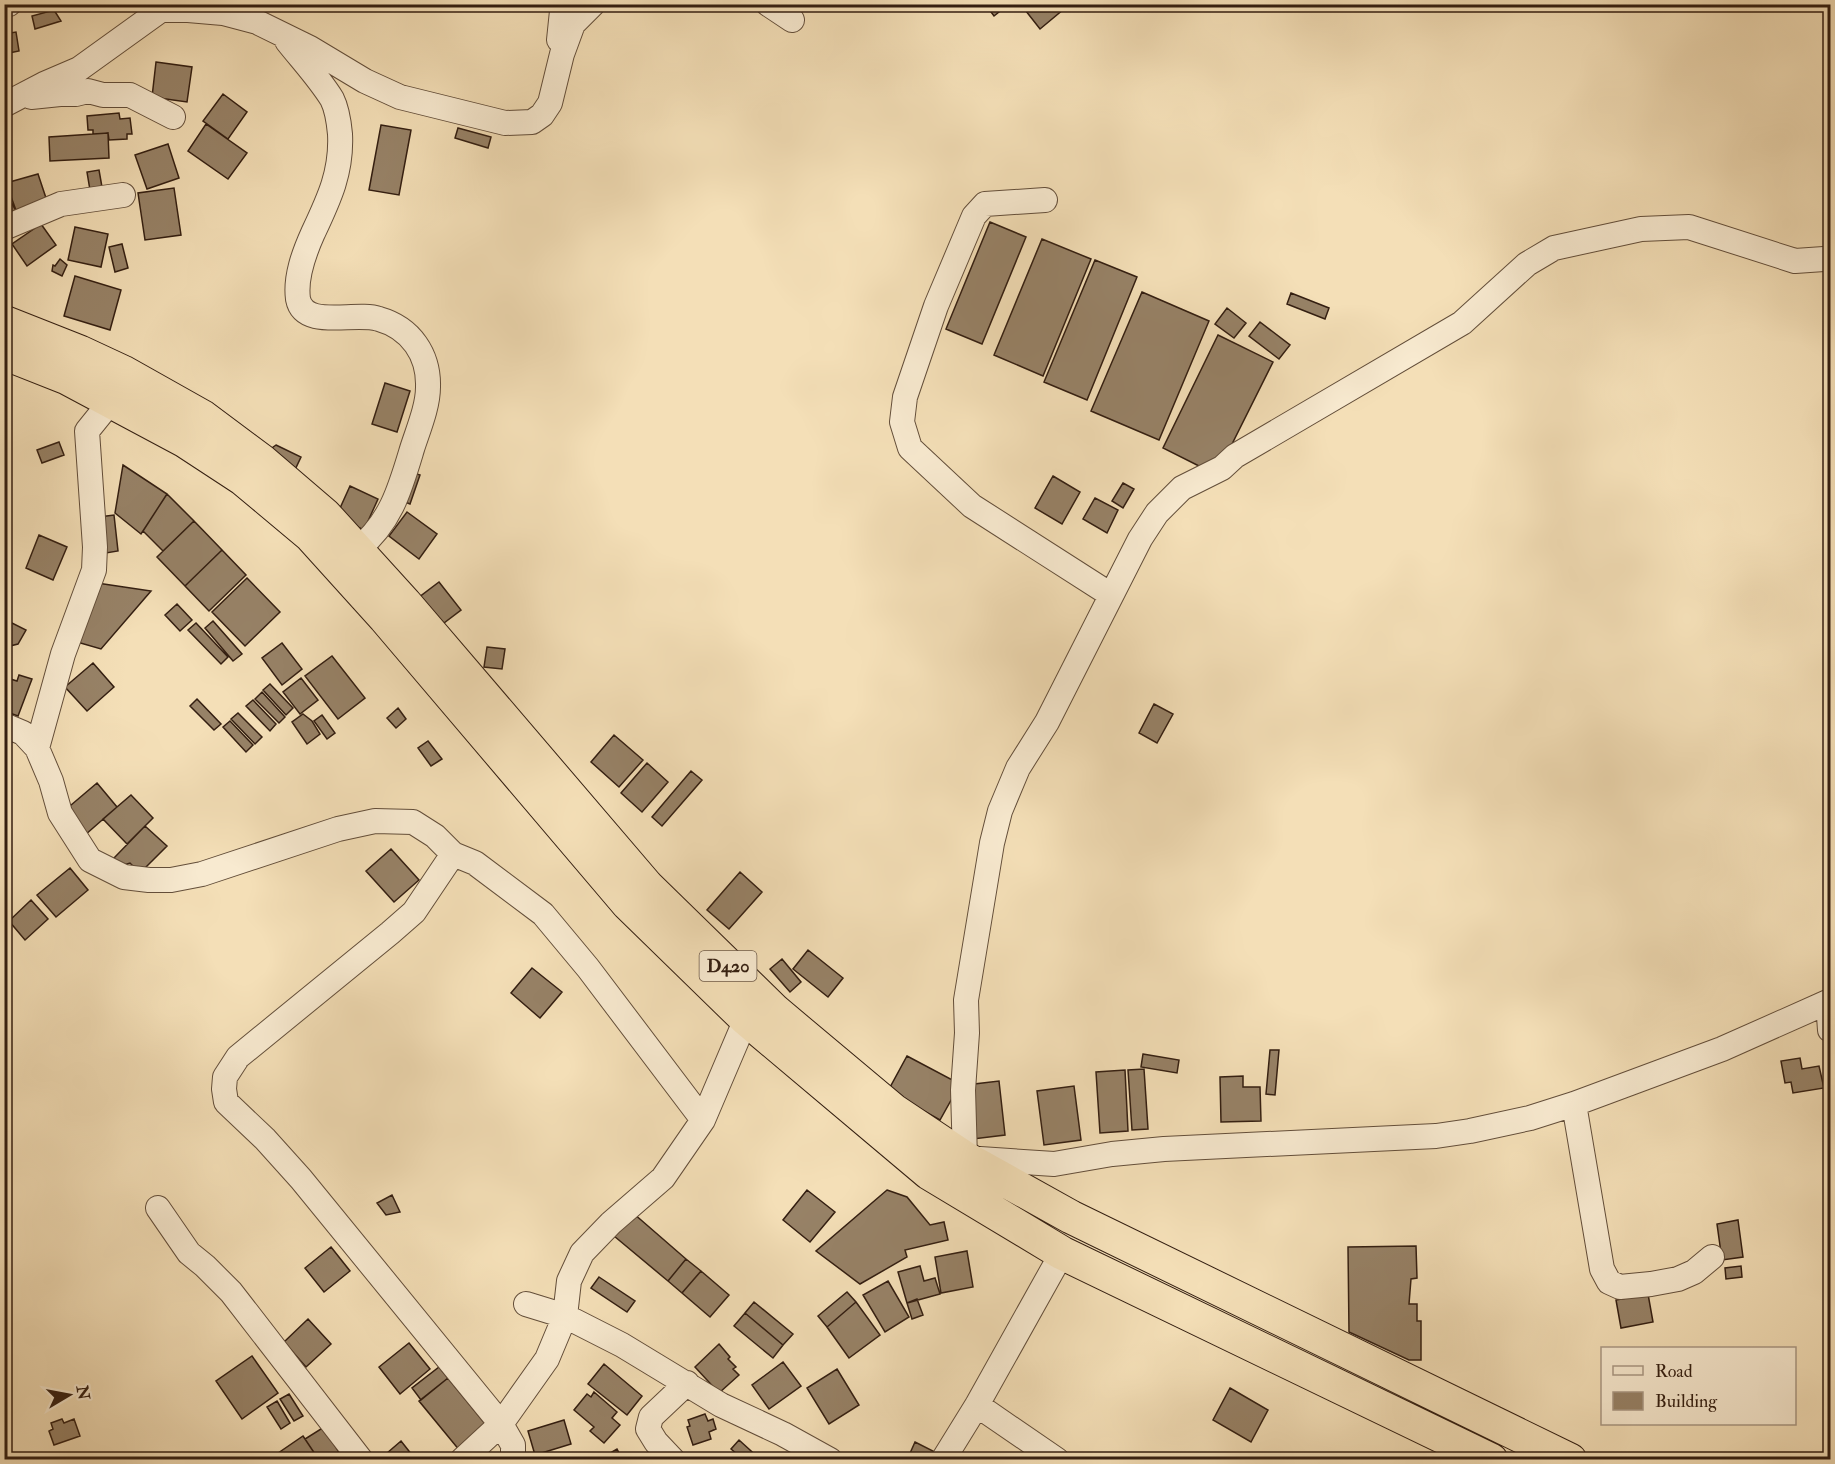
<svg xmlns="http://www.w3.org/2000/svg" width="1835" height="1464" viewBox="0 0 1835 1464" font-family="'IM FELL Double Pica',serif">
	<style>
		.building { fill: #978267; stroke: #331e11; stroke-width: 1.5 }
		.lines { fill: none; stroke-linecap: round; stroke-linejoin: round }
		.minor-casing { stroke: #634e3a; stroke-width: 26 }
		.highway-casing { stroke: #331e11; stroke-width: 35 }
		.minor { stroke: #f8ead0; stroke-width: 24 }
		.highway { stroke: #f4dfb7; stroke-width: 33 }
		.labels { text-anchor: middle; stroke-width: 4.5; stroke-linejoin: round; paint-order: stroke }
		.shield { fill: #f8ead0; stroke: #6e5b4a; stroke-width: 1.5 }
		.shield-label { font-size: 18px; font-weight: bold; fill: #331e11 }
	</style>
	<rect width="100%" height="100%" fill="#f4dfb7"/>
	<filter id="stains"><feTurbulence type="fractalNoise" baseFrequency=".00333" numOctaves="4"/><feColorMatrix values="0 0 0 0 .2 0 0 0 0 .09 0 0 0 0 .02 0 0 0 .5 -.17"/></filter>
	<radialGradient id="worn" r=".72"><stop offset=".6" stop-color="#630" stop-opacity="0"/><stop offset="1" stop-color="#630" stop-opacity=".3"/></radialGradient>
	<!-- building -->
	<path class="building" d="M985,4h24l-15,12z
		M1024,4h46l-30,25 -18,-23z
		M54,10l7,11 -26,8 -3,-13z
		M16,32l3,19 -15,3v-20z
		M156,62l36,5 -5,35 -35,-5z
		M223,94l24,18 -19,27 -25,-18z
		M119,113l1,6 10,-1 2,16h-5v5l-18,1 -1,-7 -15,1v-4h-5l-1,-14z
		M206,124l41,29 -19,26 -40,-28z
		M381,125l30,5 -12,65 -30,-5z
		M458,128l33,9 -3,11 -33,-10z
		M108,133l1,25 -59,3 -1,-24z
		M168,144l11,34 -32,11 -12,-34z
		M99,170l3,17 -12,3 -3,-18z
		M38,174l11,33 -32,6 -11,-30z
		M174,188l7,47 -36,5 -7,-47z
		M4,189l13,24 -13,9z
		M990,222l36,15 -44,107 -36,-15z
		M41,224l15,21 -29,21 -15,-22z
		M75,227l33,7 -7,33 -33,-7z
		M1042,239l49,20 -48,117 -49,-21z
		M122,244l6,24 -13,4 -6,-25z
		M60,259l7,6 -5,11 -10,-5 1,-6 2,1z
		M1095,260l42,17 -50,123 -43,-18z
		M75,276l46,14 -11,40 -46,-14z
		M1142,292l67,29 -50,119 -68,-29z
		M1291,293l38,15 -4,11 -38,-15z
		M1227,308l19,15 -12,15 -19,-14z
		M1260,322l30,23 -11,14 -30,-23z
		M1218,335l55,27 -41,82 -27,25 -42,-21z
		M385,383l25,8 -13,41 -25,-8z
		M59,442l5,13 -22,8 -5,-13z
		M276,445l25,12 -8,17 -31,-19z
		M123,465l44,29 -26,40 -26,-21z
		M410,472l10,3 -10,29 -10,-4z
		M1053,476l27,16 -18,32 -27,-16z
		M1123,483l11,6 -11,19 -11,-7z
		M350,486l28,13 -14,31 -28,-13z
		M167,494l27,27 -31,30 -20,-20z
		M1095,498l23,12 -11,23 -24,-14z
		M407,512l30,22 -18,25 -30,-23z
		M114,515l4,36 -12,2 -7,-36z
		M194,521l28,29 -37,36 -28,-29z
		M39,535l28,12 -14,33 -27,-12z
		M222,550l24,25 -37,36 -24,-25z
		M247,578l33,34 -35,34 -33,-34z
		M439,582l22,28 -21,16 -22,-28z
		M97,583l54,8 -50,58 -24,-7z
		M177,604l15,16 -12,11 -15,-16z
		M4,619l22,11 -8,14 -8,2 -4,7h-2z
		M213,621l29,33 -9,7 -28,-33z
		M196,623l32,34 -7,7 -33,-34z
		M282,643l20,26 -20,16 -20,-27z
		M487,647l18,2 -3,20 -18,-2z
		M332,656l33,42 -27,21 -33,-43z
		M93,663l21,24 -27,24 -22,-24z
		M19,675l13,4 -14,37 -14,-5v-34l13,4z
		M301,678l17,22 -18,14 -17,-22z
		M270,684l23,24 -7,7 -23,-25z
		M262,692l23,25 -6,6 -24,-24z
		M197,699l24,25 -7,6 -24,-24z
		M253,700l23,24 -6,7 -24,-25z
		M1154,704l19,10 -16,29 -18,-10z
		M398,708l8,11 -10,9 -9,-10z
		M238,713l24,24 -7,7 -24,-25z
		M303,714l9,7 8,13 -13,10 -15,-22z
		M322,715l13,18 -8,6 -13,-18z
		M230,721l23,24 -7,7 -23,-25z
		M614,735l29,25 -24,27 -28,-25z
		M428,741l14,18 -11,7 -13,-18z
		M647,763l21,19 -26,30 -21,-19z
		M691,771l11,9 -40,46 -10,-9z
		M97,783l20,24 -32,28 -21,-24z
		M131,795l22,23 -26,26 -24,-25z
		M145,826l22,20 -27,27 -10,-10 -6,2 -11,-6z
		M391,849l28,31 -25,22 -28,-31z
		M70,868l18,22 -32,27 -19,-22z
		M740,872l22,20 -33,37 -22,-19z
		M31,900l17,19 -23,21 -16,-19z
		M808,950l35,28 -15,19 -35,-28z
		M782,959l19,23 -11,10 -20,-23z
		M532,968l30,24 -22,26 -29,-25z
		M1270,1050h9l-4,45 -9,-1z
		M1143,1054l36,6 -2,13 -36,-6z
		M907,1056l53,28 -20,36 -52,-29z
		M1800,1058l2,11 17,-3 5,22 -31,5 -2,-11 -6,1 -4,-22z
		M1144,1069l4,60 -16,1 -4,-60z
		M1125,1070l3,61 -28,2 -4,-61z
		M1243,1076v11h17l1,34 -40,1 -1,-45z
		M999,1081l6,54 -32,4 -7,-54z
		M1074,1086l7,54 -37,5 -7,-54z
		M807,1190l28,22 -25,30 -27,-22z
		M887,1190l20,7 23,28 14,-3 4,18 -43,10 2,7 -47,27 -44,-33z
		M392,1195l8,17 -14,3 -9,-12z
		M633,1213l53,46 -18,22 -54,-45z
		M1738,1220l5,37 -21,3 -5,-36z
		M1416,1246l1,32 -6,1 -2,25h8v17h4v39h-12l-60,-28 -1,-85z
		M331,1247l19,24 -26,21 -19,-24z
		M967,1251l6,36 -32,6 -6,-36z
		M686,1259l15,12 -19,22 -14,-12z
		M920,1266l4,15 11,-3 5,16 -33,9 -9,-31z
		M1741,1266l1,11 -16,2 -1,-11z
		M701,1271l28,24 -19,22 -28,-24z
		M599,1277l36,24 -8,11 -36,-24z
		M888,1281l21,36 -24,15 -22,-37z
		M847,1292l9,10 -29,25 -9,-11z
		M1648,1294l5,28 -32,6 -5,-28z
		M917,1299l6,16 -11,4 -5,-16z
		M754,1302l39,32 -10,11 -38,-32z
		M856,1302l24,33 -31,23 -22,-31z
		M745,1313l38,32 -10,13 -39,-32z
		M308,1319l23,25 -25,23 -22,-25z
		M409,1343l21,26 -30,25 -21,-27z
		M719,1344l11,13 -2,2 8,8 -3,2 6,6 -20,18 -24,-26z
		M252,1356l26,37 -36,26 -26,-38z
		M783,1362l18,24 -32,23 -17,-24z
		M604,1364l38,32 -15,19 -39,-31z
		M439,1367l9,11 -27,22 -9,-12z
		M837,1369l22,36 -30,19 -22,-36z
		M448,1378l40,49 -28,24 -41,-50z
		M1230,1388l38,22 -17,32 -38,-22z
		M594,1392l23,20 -5,6 8,7 -16,18 -14,-12 4,-4 -20,-17 13,-16 4,3z
		M289,1394l14,22 -9,5 -14,-22z
		M277,1401l13,22 -9,6 -14,-22z
		M705,1414l3,7 5,-2 3,10 -7,3 2,7 -18,6 -6,-18 3,-1 -2,-6z
		M62,1419l2,4 10,-4 6,17 -26,9 -5,-14 4,-2 -2,-6z
		M564,1420l7,24 -36,11 -7,-24z
		M324,1427l16,27 -9,6h-12l-14,-21z
		M303,1436l16,24h-51z
		M739,1440l22,20h-17l-13,-11z
		M401,1441l15,19h-37z
		M915,1442l20,10 -3,8h-25z
		M617,1449l6,11h-25z"/>
	<g class="lines">
		<defs>
			<path id="minor" d="M768,4l24,16
				M4,5l5,-1
				M559,40l3,-29 6,-7
				M287,41c15,19 32,37 45,58 5,10 7,24 8,35 2,38 -11,65 -27,99 -9,20 -18,44 -15,66 6,31 57,12 81,20 32,9 50,36 49,68 0,20 -10,43 -16,62 -12,40 -21,73 -55,101
				M31,97l29,-3h16l12,-3 15,4h27l43,22
				M4,105l40,-21 35,-15 82,-59h27l35,3 34,9 53,26 55,33 35,16 105,26 27,-1 10,-7 8,-12 12,-49 11,-30 20,-20
				M1045,200l-60,4 -11,12 -38,90 -31,91 -3,25 8,26 62,58 139,89
				M4,228l57,-24 62,-9
				M1824,259l-29,2 -106,-34 -48,2 -87,19 -27,16 -65,59 -227,133 -13,12 -40,20 -25,25 -17,26 -93,183 -29,46 -18,43 -8,32 -26,157 1,33 -4,57 2,68 89,6 58,-10 52,-5 272,-13 34,-5 60,-13 44,-14 148,-55 108,-48
				M4,725l19,8 14,15 14,33 9,32 30,47 34,17 25,3h22l31,-6 136,-45 37,-8 38,1 22,14 18,18 22,9 68,51 45,54 115,152
				M37,748l26,-94 31,-84 1,-23 -8,-116 25,-31
				M453,854l-39,58 -24,21 -152,124 -13,20 -1,12 2,13 39,37 36,40 200,245 12,21v15
				M1828,1002l2,28
				M1574,1104l28,165 7,13 11,5 31,-3 27,-5 16,-7 18,-15
				M158,1208l31,45 16,13 26,26 130,168
				M526,1304l39,12 57,29 99,60 62,29 47,26
				M977,1405l80,55
				M462,1460l39,-36 46,-65 18,-43 4,-35 13,-28 29,-30 52,-45 40,-58 43,-101
				M673,1460l-17,-18 -8,-13 3,-12 36,-34
				M943,1460l34,-55 85,-152"/>
			<path id="highway" d="M4,322l76,30 43,20 80,45 59,44 63,54 80,88 242,283 128,125 118,99 72,48 106,59 499,243
				M4,353l63,25 118,63 58,38 67,56 75,83 243,286 118,115 183,154 133,80 429,207"/>
		</defs>
		<!-- minor casing -->
		<use href="#minor" class="minor-casing"/>
		<!-- highway casing -->
		<use href="#highway" class="highway-casing"/>
		<!-- minor -->
		<use href="#minor" class="minor"/>
		<!-- highway -->
		<use href="#highway" class="highway"/>
	</g>
	<g class="labels">
		<!-- shield labels -->
		<rect class="shield" x="699.5" y="951" width="57" height="30" rx="4.5"/>
		<g class="shield-label">
			<text x="728" y="972">D420</text>
		</g>
	</g>
	<!-- margin -->
	<rect width="1835" height="1464" fill="none" stroke="#f4dfb7" stroke-width="24"/>
	<rect x="6" y="6" width="1823" height="1452" fill="none" stroke="#331e11" stroke-width="3"/>
	<rect x="12" y="12" width="1811" height="1440" fill="none" stroke="#331e11" stroke-width="1.5"/>
	<!-- legend -->
	<rect x="1601" y="1347" width="195" height="78" fill="#f8ead0" stroke="#a99884" stroke-width="1.5"/>
	<rect x="1613" y="1366" width="30" height="9" fill="#f8ead0" stroke="#a99884" stroke-width="1.5"/>
	<text x="1655" y="1377" font-size="18" fill="#331e11">Road</text>
	<rect x="1613" y="1392" width="30" height="18" fill="#978267" stroke="#a99884" stroke-width="1.5"/>
	<text x="1655" y="1407" font-size="18" fill="#331e11">Building</text>
	<!-- north arrow -->
	<g transform="translate(69 1395) rotate(80)" stroke="#f8ead0" stroke-width="4.5" paint-order="stroke">
	<path d="M0-4.5L10 22L0 15L-10 22Z" fill="#331e11"/>
	<text y="-9" font-size="16" font-weight="bold" text-anchor="middle" fill="#331e11">N</text>
	</g>
	<rect width="100%" height="100%" filter="url(#stains)"/>
	<rect width="100%" height="100%" fill="url(#worn)"/>
</svg>
